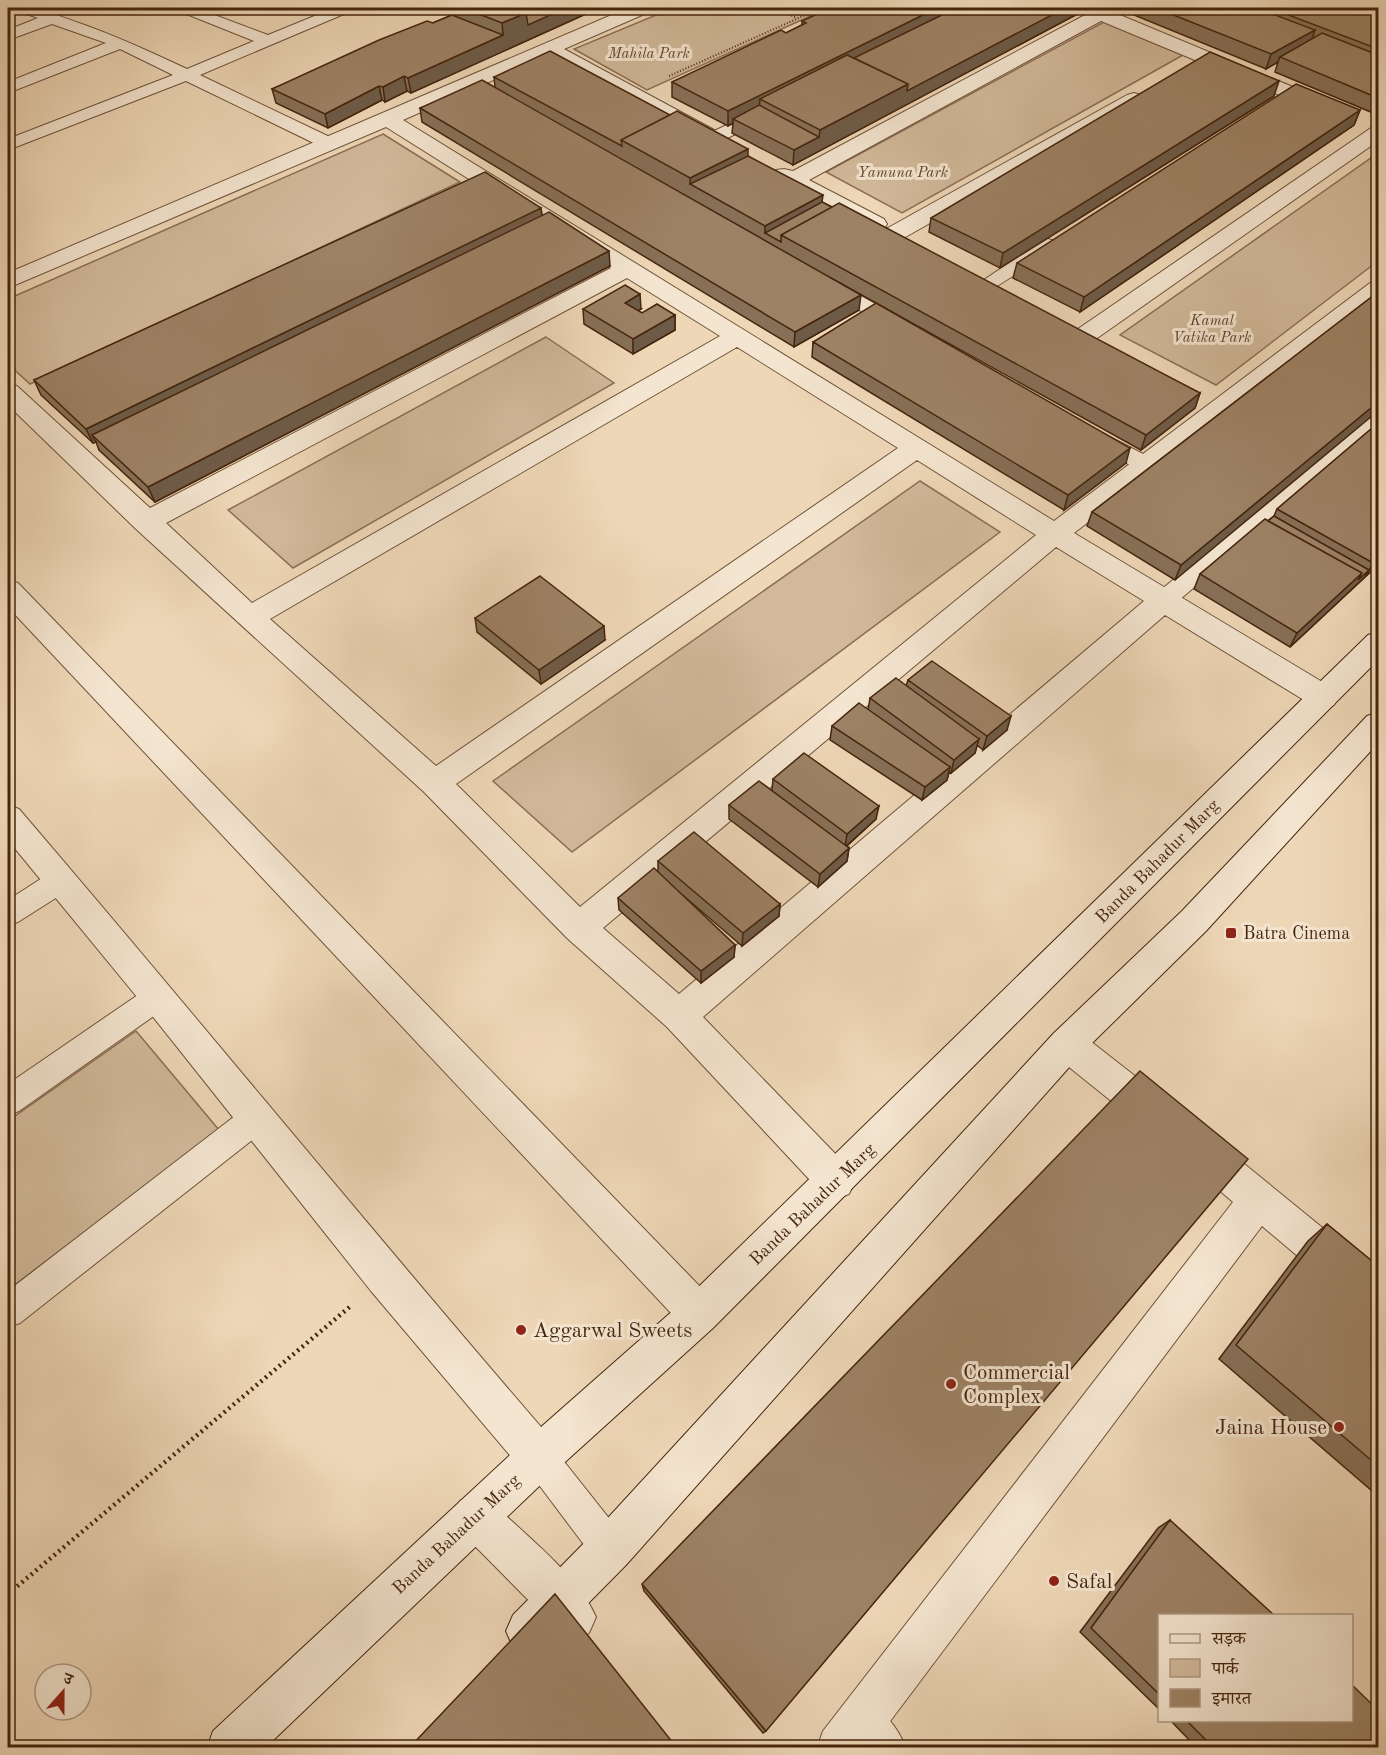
<svg xmlns="http://www.w3.org/2000/svg" width="1386" height="1755" viewBox="0 0 1386 1755" font-family="'Old Standard TT','Noto Serif Devanagari',serif">
	<style>
		.green { fill: #d1b99a; stroke: #8b6f54; stroke-width: 1.5 }
		.lines { fill: none; stroke-linecap: round; stroke-linejoin: round }
		.lane-casing { stroke: #6f5238; stroke-width: 2 }
		.street-casing { stroke: #6f5238; stroke-width: 2 }
		.secondary-casing { stroke: #45250d; stroke-width: 2 }
		.path-far1 { stroke: #45250d; stroke-width: 2; stroke-dasharray: 1 2; stroke-linecap: butt }
		.path { stroke: #45250d; stroke-width: 4.5; stroke-dasharray: 2 4; stroke-linecap: butt }
		.lane { fill: #f4e5d0; fill-rule: evenodd }
		.street { fill: #f4e5d0; fill-rule: evenodd }
		.secondary { fill: #f4e5d0; fill-rule: evenodd }
		.wall { fill: #877057; stroke: #45250d; stroke-width: 1.5 }
		.shaded-wall { fill: #6e5b47; stroke: #45250d; stroke-width: 1.5 }
		.building { fill: #9d8265; stroke: #45250d; stroke-width: 1.5 }
		.poi-dot { fill: #8f2418; stroke: #f4e5d0; stroke-width: 2 }
		.labels { text-anchor: middle; stroke-width: 6; stroke-linejoin: round; paint-order: stroke }
		.far-park-label { font-size: 15px; font-style: italic; fill: #614329; stroke: #f4e5d0 }
		.street-label { font-size: 18px; fill: #45250d; stroke: #f4e5d0 }
		.poi-label { font-size: 18px; fill: #45250d; stroke: #f4e5d0; text-anchor: start }
		.near-poi-label { font-size: 21px; fill: #45250d; stroke: #f4e5d0; text-anchor: start }
	</style>
	<rect width="100%" height="100%" fill="#eed7b7"/>
	<filter id="stains"><feTurbulence type="fractalNoise" baseFrequency=".00333" numOctaves="4"/><feColorMatrix values="0 0 0 0 .2 0 0 0 0 .09 0 0 0 0 .02 0 0 0 .5 -.17"/></filter>
	<radialGradient id="worn" r=".72"><stop offset=".6" stop-color="#630" stop-opacity="0"/><stop offset="1" stop-color="#630" stop-opacity=".3"/></radialGradient>
	<!-- green -->
	<path class="green" d="M673,8h155l-181,82 -73,-41z
		M1104,22l79,33 -281,158 -76,-41z
		M383,134l77,48 -430,202 -22,-20v-65z
		M1378,153v108l-162,124 -96,-50z
		M546,337l68,46 -321,185 -65,-58z
		M920,481l80,51 -428,320 -79,-71z
		M136,1031l83,99 -211,160v-169z"/>
	<g class="lines">
		<defs>
			<path id="lane" d="M16,8c23,0 41,7 63,15 37,13 72,29 108,46l67,-28 -75,-30 -2,-3h19l72,27 66,-27h19l-2,3 -151,64 136,65 3,4 -3,4h-12l-138,-67 -178,69v-11l165,-64 -53,-26 -112,44v-11l98,-39 -54,-19 -44,16v-10l30,-12 -20,-7z
				M764,107l8,5 -2,4 -50,26h-12l-3,-4 3,-4z
				M1048,239l7,2 2,4 -2,4 -61,39h-14l-2,-4 63,-43z
				M828,278l80,44 3,4 -3,4h-14l-73,-42 -2,-4 2,-4z
				M1378,414v18l-206,174 -8,2 -8,-2 -4,-6 4,-6 215,-178z
				M1096,430l57,29 3,5 -3,5 -8,2 -8,-2 -48,-27 -4,-5 4,-5z
				M60,870l10,3 4,8 -4,8 -52,33 -10,3v-25l42,-27z
				M158,984l10,4 4,9 -4,9 -149,105 -11,4v-31l140,-96z
				M255,1105l11,4 4,10 -4,10 -246,194 -12,4v-36l236,-182z
				M539,1440l12,5 72,91 5,13 -5,13 -13,5 -13,-5 -70,-93 -5,-12 5,-12z
				M862,1700c20,8 36,27 44,48h-45l-13,-15 -5,-14 5,-14z"/>
			<path id="street" d="M337,8h21l-2,4h-17z
				M628,8h23l-2,4 -85,37 152,82 3,4 -3,4 -7,2 -7,-2 -154,-83 -145,64 651,401 316,-238 8,-2v18l-304,234 260,156 4,8 -4,8 -11,3 -11,-3 -147,-90 -462,402 146,151 6,13 -6,13 -13,5 -13,-5 -156,-167 -100,-89 -143,-146 -288,-263 -128,-124v-21l9,2 133,122 461,-240 -225,-141 -378,161v-15zM627,278l93,58 -468,267 -86,-80zM737,347l161,101 -462,318 -166,-147zM917,460l119,75 -456,372 -124,-123zM1056,547l88,54 -465,393 -76,-66z
				M1076,8h24l8,2 226,94 3,4 -3,4h-14l-219,-91 -292,159 75,39 3,5 -3,5 -8,2 -8,-2 -92,-49 -3,-5 3,-5 8,-1 9,2 292,-156z
				M1134,93l7,2 3,4 -3,4 -239,136 -8,2 -8,-2 -3,-5 3,-5 241,-134z
				M1378,126v15l-285,200 -9,2 -9,-2 -3,-5 3,-5 296,-203z
				M8,580l10,3 695,717 6,14 -6,14 -14,6 -14,-6 -677,-721z
				M8,805l11,4c180,210 354,424 535,633l6,15 -6,15 -15,6 -15,-6 -153,-181 -225,-283 -138,-168z
				M1067,1028l13,5 92,72 5,12 -5,12 -13,5 -13,-5 -92,-74 -5,-11 5,-11z
				M1197,1130l13,6 168,137v45l-14,-6 -102,-86 -392,522h-53l6,-17 410,-529 -49,-42 -6,-12 6,-12z
				M475,1494l15,7c33,32 88,74 106,116l-7,16 -16,7 -16,-7 -13,-17 -84,-85 -7,-15 7,-15z"/>
			<path id="secondary" d="M1378,632v28l-665,668 -159,144 -289,276h-58l6,-17 311,-289 161,-142 683,-665z
				M1378,712v31l-172,188 -126,124 -454,510 -81,82 -16,7 -16,-7 -7,-16 7,-16 81,-82 460,-500 128,-122 185,-195z"/>
		</defs>
		<!-- lane casing -->
		<use href="#lane" class="lane-casing"/>
		<!-- street casing -->
		<use href="#street" class="street-casing"/>
		<!-- secondary casing -->
		<use href="#secondary" class="secondary-casing"/>
		<!-- path-far1 -->
		<path class="path-far1" d="M775,8l22,10
			M740,11l7,-3
			M674,12l9,-4
			M669,76l152,-68"/>
		<!-- path -->
		<path class="path" d="M8,1594l344,-289"/>
		<!-- lane -->
		<use href="#lane" class="lane"/>
		<!-- street -->
		<use href="#street" class="street"/>
		<!-- secondary -->
		<use href="#secondary" class="secondary"/>
	</g>
	<!-- wall -->
	<path class="wall" d="M451,8h148l-188,85 -4,-2 -22,11 -3,-2 -54,28 -52,-25 -4,-14 180,-74z
		M1117,8h261v107l-103,-43 3,-10 -12,7z
		M1083,11l-290,154 -61,-32 1,-10 -5,3 -56,-29v-15l114,-49 16,-8v-4z
		M494,77l254,79 74,46 378,191 -5,15 -54,42 -310,-172 28,32 -65,37 -372,-225 -2,-14 75,-21z
		M1274,96l-274,172 -71,-36 2,-14z
		M1360,110l-6,15 -274,187 -67,-34 4,-15z
		M541,208l1,8 68,50 -455,236 -56,-52 -3,-8 -3,1 -52,-48 -7,-15z
		M1378,292l-203,288 -88,-54 5,-14z
		M583,309h58l-3,2 4,2 33,2v15l-42,24 -49,-30z
		M813,342l313,121 -62,47 -252,-153z
		M1378,423v142l-88,82 -96,-58 6,-15 74,-58 3,-7z
		M475,618l130,22 -64,44 -64,-52z
		M908,680l99,50 -24,20 -6,-5 -2,8 -24,20 -2,-1 -2,8 -25,20 -92,-60 2,-14 36,-16 2,-12 36,-12z
		M773,779l103,40 -29,27 2,2 -2,13 -29,26 -89,-68v-14l43,-15z
		M658,861l122,43 -1,12 -37,30 -64,-55 57,54 -1,12 -33,26 -82,-73 -1,-12 40,-26z
		M1327,1224l51,42v230l-159,-137 89,-118z
		M1170,1520l-10,96v94l-80,-78 78,-104z
		M642,1584l124,147 -3,2 -119,-142z
		M1170,1720h182l26,28h-181z"/>
	<!-- shaded-wall -->
	<path class="shaded-wall" d="M566,8h33l-188,85 -3,-15 95,-43 -1,-12 24,-10z
		M937,8h26l-112,56 -91,35 -1,11 -26,9v4l-5,3v-15z
		M1065,8h18v3l-290,154 1,-15 25,-13 1,-7 88,-46z
		M1315,30l-5,15 -30,12 -2,5 -12,7 5,-15z
		M404,76l3,15 -22,11 -2,-15z
		M1279,81l-5,15 -274,172 3,-15z
		M379,86l3,14 -54,28 -3,-14z
		M1360,110l-6,15 -274,187 4,-15z
		M748,149v21l-58,14v-6z
		M823,195l-2,15 -56,23v-7z
		M541,208l2,15 -451,212 4,7 -3,1 -7,-14z
		M609,251l1,15 -455,236 -7,-15z
		M640,294l1,15 -16,9v-15z
		M861,295l-2,15 -65,37 1,-15z
		M675,315v15l-42,24v-15z
		M1200,393l-5,15 -54,42 5,-15z
		M1378,402v9l-203,169 6,-15z
		M1130,448l-4,15 -62,47 4,-15z
		M1378,558v7l-13,12 8,-14z
		M1369,570l-4,7 -75,70 7,-14 65,-60z
		M604,626l1,14 -64,44 -2,-14z
		M1011,716l-4,14 -24,20 4,-14z
		M979,739l-4,14 -24,20 3,-13z
		M950,767l-3,13 -25,20 3,-13z
		M879,806l-3,13 -31,28 2,-13z
		M849,848l-2,13 -29,26 2,-13z
		M780,904l-1,12 -37,30 1,-13z
		M735,945l-1,12 -33,26v-12z"/>
	<!-- building -->
	<path class="building" d="M463,8h52l11,5 -24,10z
		M515,8h51l-38,17 -2,-12z
		M830,8h107l-209,103 -56,-29 109,-52 5,3 20,-10 -4,-2z
		M956,8h109l-158,83 1,-7 -54,-26z
		M1156,8h101l58,22 -44,24z
		M1270,8h108v41z
		M452,15l51,20 -95,43 -4,-2 -21,11 -4,-1 -54,28 -53,-25 107,-49 48,-19 6,2z
		M1322,33l56,22v43l-98,-41z
		M550,51l120,64 -49,25 1,6 -128,-69z
		M1210,52l69,29 -276,172 -72,-35z
		M847,55l61,29 -88,46 -60,-31z
		M482,80l379,215 -66,37 -375,-224z
		M1296,84l64,26 -276,187 -67,-34z
		M759,105l60,32 -25,13 -61,-31z
		M677,111l71,38 -58,29 -69,-38z
		M748,156l75,39 -58,31 -75,-42z
		M485,172l56,36 -455,221 -52,-49z
		M822,202l10,5 -51,28v7l-16,-9z
		M839,203l361,190 -54,42 -365,-200z
		M549,212l60,39 -461,236 -56,-52z
		M625,285l15,9 -15,9 17,10 15,-9 18,11 -42,24 -50,-30z
		M1378,292v110l-197,163 -89,-53z
		M876,303l254,145 -62,47 -255,-153z
		M1378,423v135l-5,5 -96,-54z
		M1274,516l95,54 -11,10 4,-7 -94,-52z
		M1265,519l97,54 -65,60 -97,-59z
		M540,576l64,50 -65,44 -64,-52z
		M932,661l79,55 -24,20 -79,-56z
		M896,678l83,61 -25,21 -84,-62z
		M859,703l91,64 -25,20 -93,-61z
		M804,753l75,53 -32,28 -74,-55z
		M759,781l90,67 -29,26 -91,-69z
		M694,832l86,72 -37,29 -85,-72z
		M654,868l81,77 -34,26 -83,-73z
		M1140,1071l108,88 -482,572 -124,-147z
		M1327,1224l51,42v200l-142,-121z
		M1170,1520l105,96h-115v79l-69,-67z
		M555,1594l122,154h-268z
		M1352,1685l26,25v38h-164l-28,-28h166z"/>
	<!-- markers -->
	<g class="poi-dot">
		<rect x="1225" y="927" width="12" height="12" rx="3"/>
		<circle cx="521" cy="1330" r="6"/>
		<circle cx="951" cy="1384" r="6"/>
		<circle cx="1339" cy="1427" r="6"/>
		<circle cx="1054" cy="1581" r="6"/>
	</g>
	<g class="labels">
		<!-- far-park labels -->
		<g class="far-park-label">
			<text x="649" y="58">Mahila Park</text>
			<text x="903" y="177">Yamuna Park</text>
			<text x="1212" y="325">Kamal<tspan x="1212" dy="17">Vatika Park</tspan></text>
		</g>
		<!-- street labels -->
		<g class="street-label">
			<text transform="translate(1157 861) rotate(-45)" y="6">Banda Bahadur Marg</text>
			<text transform="translate(812 1204) rotate(-44)" y="6">Banda Bahadur Marg</text>
			<text transform="translate(456 1534) rotate(-43)" y="6">Banda Bahadur Marg</text>
		</g>
		<!-- poi labels -->
		<g class="poi-label">
			<text x="1243" y="939">Batra Cinema</text>
		</g>
		<!-- near-poi labels -->
		<g class="near-poi-label">
			<text x="533" y="1337">Aggarwal Sweets</text>
			<text x="963" y="1379">Commercial<tspan x="963" dy="24">Complex</tspan></text>
			<text x="1327" y="1434" text-anchor="end">Jaina House</text>
			<text x="1066" y="1588">Safal</text>
		</g>
	</g>
	<!-- margin -->
	<rect width="1386" height="1755" fill="none" stroke="#eed7b7" stroke-width="30"/>
	<rect x="9" y="9" width="1368" height="1737" fill="none" stroke="#45250d" stroke-width="3"/>
	<rect x="15" y="15" width="1356" height="1725" fill="none" stroke="#45250d" stroke-width="1.5"/>
	<!-- legend -->
	<rect x="1158" y="1614" width="195" height="108" fill="#f4e5d0" stroke="#ae9882" stroke-width="1.5"/>
	<rect x="1170" y="1634" width="30" height="9" fill="#f4e5d0" stroke="#ae9882" stroke-width="1.5"/>
	<text x="1212" y="1644" font-size="18" fill="#45250d">सड़क</text>
	<rect x="1170" y="1659" width="30" height="18" fill="#d1b99a" stroke="#ae9882" stroke-width="1.5"/>
	<text x="1212" y="1674" font-size="18" fill="#45250d">पार्क</text>
	<rect x="1170" y="1689" width="30" height="18" fill="#9d8265" stroke="#ae9882" stroke-width="1.5"/>
	<text x="1212" y="1704" font-size="18" fill="#45250d">इमारत</text>
	<!-- north arrow -->
	<g transform="translate(63 1692) rotate(21)"><circle r="28" fill="#f4e5d0" stroke="#ae9882" stroke-width="1.5"/>
	<path d="M0-4.5L10 22L0 15L-10 22Z" fill="#8f2418"/>
	<text y="-9" font-size="16" font-weight="bold" text-anchor="middle" fill="#45250d">उ</text>
	</g>
	<rect width="100%" height="100%" filter="url(#stains)"/>
	<rect width="100%" height="100%" fill="url(#worn)"/>
</svg>
